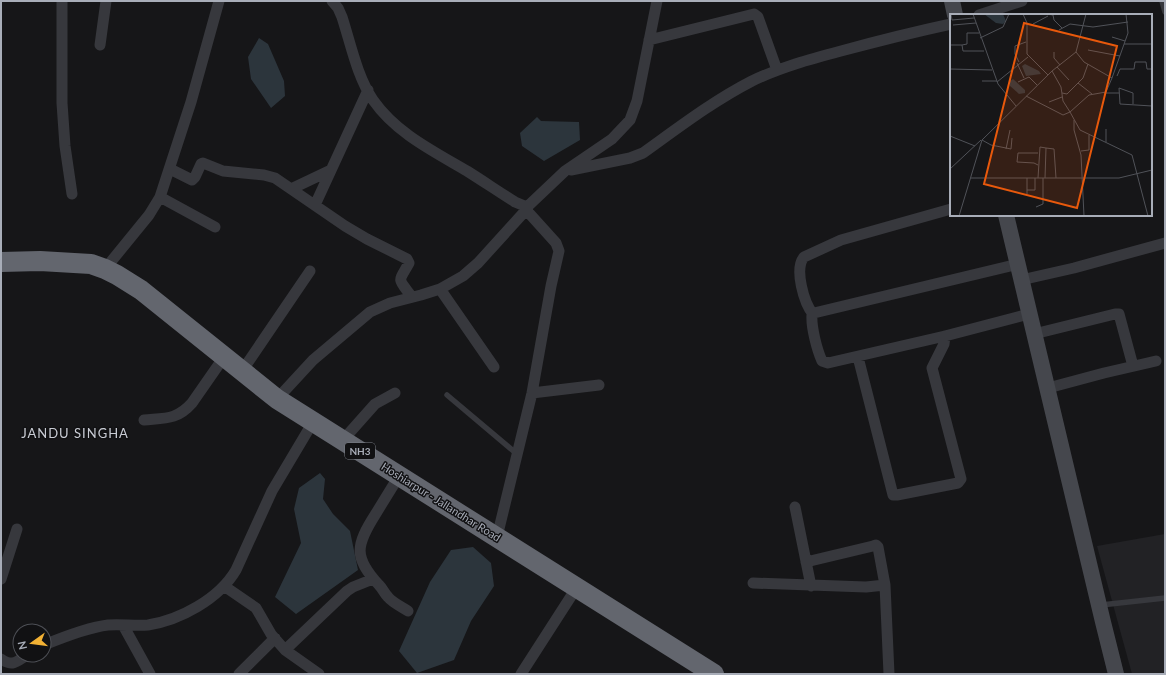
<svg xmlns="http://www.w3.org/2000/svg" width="1166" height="675" viewBox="0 0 1166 675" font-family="Lato,sans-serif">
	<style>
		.built { fill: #222225 }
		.water { fill: #2c353c }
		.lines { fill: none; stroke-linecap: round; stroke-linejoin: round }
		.lane { stroke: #37383d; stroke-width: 5.5 }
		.street { stroke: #37383d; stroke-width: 11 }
		.secondary { stroke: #45474d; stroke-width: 16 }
		.highway { stroke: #63666e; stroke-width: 20 }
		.labels { text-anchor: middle; stroke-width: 3; stroke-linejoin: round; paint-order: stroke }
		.shield { fill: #111113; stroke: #7b7e86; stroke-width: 1 }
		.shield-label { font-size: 10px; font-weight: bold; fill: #a8adb8 }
		.street-label { font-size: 11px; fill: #a8adb8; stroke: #111113 }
		.quarter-label { font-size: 13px; letter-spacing: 1px; fill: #c9ccd4; stroke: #111113 }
		.inset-road { fill: none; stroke: #505258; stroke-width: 1 }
		.view { fill: #e8590c; fill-opacity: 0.15; stroke: #e8590c; stroke-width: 2 }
		.inset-edge { fill: none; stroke: #a8adb8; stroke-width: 2 }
	</style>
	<rect width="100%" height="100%" fill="#161618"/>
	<!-- built -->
	<path class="built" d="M1165,534v140h-33l-35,-128z"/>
	<!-- water -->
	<path class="water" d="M259,38l9,6 16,37 1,15 -14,12 -20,-29 -3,-22z
		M537,117l4,4 38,1 1,18 -36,21 -22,-15 -2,-13z
		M320,473l5,6 -2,20 10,15 17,17 8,39 -62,44 -21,-17 26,-54 -7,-34 5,-21z
		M473,547l18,16 3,23 -23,35 -17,39 -37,13 -18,-22 31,-69 21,-32z"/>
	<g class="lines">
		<!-- lane -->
		<path class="lane" d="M1162,1l3,11
			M447,395l70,59
			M1101,605l64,-7"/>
		<!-- street -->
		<path class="street" d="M62,1v102l3,43 7,48
			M332,1l6,7 4,9c9,28 15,59 31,83 23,33 60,51 94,71 16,10 32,21 48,31l12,5
			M979,15l43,-14
			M649,40l105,-26 4,3 19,53
			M100,45l6,-44
			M170,169l22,11 3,-3 6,-13 2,-1 20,8 41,4 11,3 70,48 22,13 40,20 2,4c-11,20 -12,14 3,34
			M571,170l59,-12 13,-5c35,-25 70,-52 109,-72 29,-14 59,-22 89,-30 37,-10 73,-19 110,-27
			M291,189l40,-19
			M160,197l55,30
			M315,205l53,-115
			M1018,264l-204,49 -2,2c-1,12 5,35 10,46l6,2 117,-27 84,-22
			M105,269l44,-54 11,-18 31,-95 28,-101
			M1021,280l53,-12 91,-25
			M440,289l54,78
			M813,314c-9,-11 -19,-45 -9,-57l37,-17 110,-31
			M1034,334l81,-20h4l14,52
			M858,357l35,138h4l61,-12 3,-4 -29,-111 12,-24 1,-8
			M242,371l68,-100
			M1048,388l56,-15 52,-12
			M532,393l67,-8
			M277,399l36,-39 57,-48 20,-9 31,-8 19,-6 23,-13 15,-13 49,-54
			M144,420c21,-2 33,0 48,-17l32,-46
			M343,440l32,-36 20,-11
			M399,476c-8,13 -16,26 -24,39 -19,30 -22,42 4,70 4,4 5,8 9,12 5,6 14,10 20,14
			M795,507l16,79
			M497,537l35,-144 19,-107 8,-35 -3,-8 -28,-31 -1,-5 38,-36 47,-32 18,-19 7,-19 20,-100
			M806,562l67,-16 3,-1 2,2 7,38 4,89
			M1,579l16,-50
			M753,583l113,4 19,-2
			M224,586l32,22 15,26 14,16 34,24
			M123,625l27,49
			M44,645c17,-7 47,-18 64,-20 13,-1 27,1 40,0 32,-5 71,-26 88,-55l36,-79 41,-69
			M285,650l62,-59 6,-4 20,-8
			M1,659c12,8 15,3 26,-4
			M239,674l36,-36
			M521,674l56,-87"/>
		<!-- secondary -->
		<path class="secondary" d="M952,1l3,14
			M1006,215l97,407 13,52"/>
		<!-- highway -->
		<path class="highway" d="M1,262l39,-1 51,3 14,5 12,6 24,15 136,109 437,275"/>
	</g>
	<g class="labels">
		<!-- shield labels -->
		<rect class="shield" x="345" y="443" width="30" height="16" rx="3"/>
		<g class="shield-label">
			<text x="360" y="455">NH3</text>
		</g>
		<!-- street labels -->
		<g class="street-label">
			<text transform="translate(441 502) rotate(32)" y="4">Hoshiarpur - Jallandhar Road</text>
		</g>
		<!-- quarter labels -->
		<g class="quarter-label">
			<text x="75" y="438">JANDU SINGHA</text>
		</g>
	</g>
	<!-- overview -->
	<g transform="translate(950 14)">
		<rect width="202" height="202" fill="#161618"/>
		<path d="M34,0h19l3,7 -3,3 -7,-1zM75,50l14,7 2,3 -15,2 -4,-10zM63,65l12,11v3l-6,1 -9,-8v-5z" fill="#2c353c"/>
		<path class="inset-road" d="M1,0l1,6 22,-2M23,0l25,70 18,22M73,0l4,9v31l21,21M97,0l6,1 1,5 8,8M83,10l15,-8M3,11l23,-2M109,16l11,-6 23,3 35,-5M162,23l13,4M30,24l23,-11 6,-13M174,30h28M0,31h12l1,6h21M12,31l5,-1v-11h12M138,36l32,6M104,38v6l6,7M69,48l-4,-8v-8l11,-4M67,49l7,15M107,53l12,13M0,55l42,1M102,57l9,16 2,14 7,11M167,62l3,-7h14l1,-7h11l1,7h5M162,64l16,-45 -2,-19M32,67h15M47,68l31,-25M68,68l11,-5 8,8M128,69l14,11M112,79l5,1 16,-16 5,-14M154,79h15M76,82l37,19 7,-3 10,18 52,25 16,61M99,88l13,-5M183,90v-11l-14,-5 1,16 32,2M120,98l19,-17 17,-3 6,-14 -28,-16 -8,-10M124,106v10l7,25 3,61M0,122l25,10M32,126l9,5 20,4 1,-11M156,128v-13M96,134l8,1 2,29M56,135l4,-19M131,137l8,-1v-15M88,151l-4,-2 -17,-1 1,-9h20M0,155l31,-29M21,164h148l33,-8M88,164l2,-31 6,1 -1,30M77,176h8v-12M77,180v-16M86,193l7,-3v-26M9,202l23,-76 70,-69 24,-19 10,-38"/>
		<path class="view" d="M74,9l93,23 -40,162 -93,-24z"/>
		<rect width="202" height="202" class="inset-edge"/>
	</g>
	<!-- border -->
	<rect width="1166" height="675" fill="none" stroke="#a8adb8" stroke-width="4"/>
	<!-- north arrow -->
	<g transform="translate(32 643) rotate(256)"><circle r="19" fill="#111113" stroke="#4d4f55"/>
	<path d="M0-3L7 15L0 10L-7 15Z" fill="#f2b134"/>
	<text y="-6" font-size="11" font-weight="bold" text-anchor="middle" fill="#a8adb8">N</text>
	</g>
</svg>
